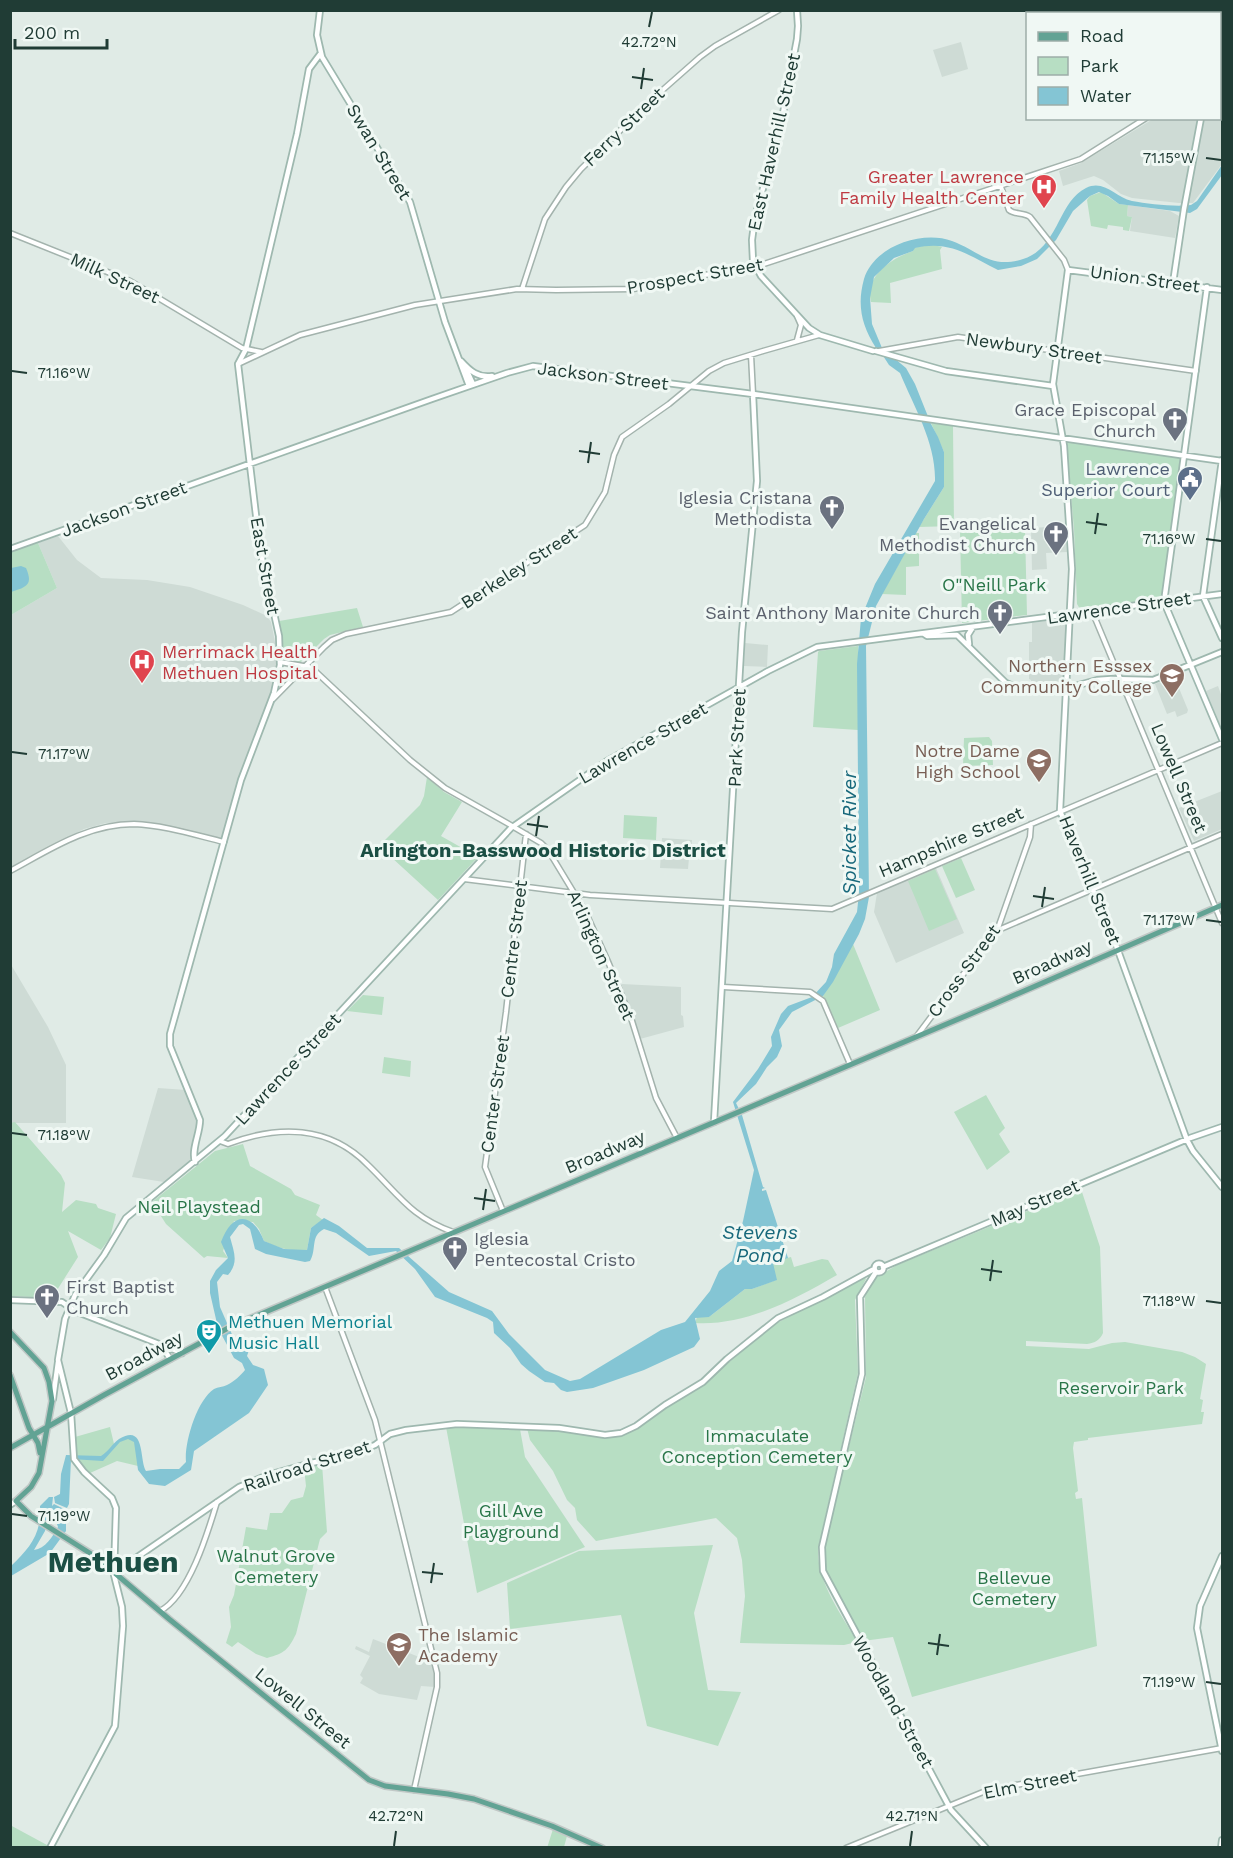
<svg xmlns="http://www.w3.org/2000/svg" width="1233" height="1858" viewBox="0 0 1233 1858" font-family="'Work Sans',sans-serif">
	<style>
		.built { fill: #cedbd5 }
		.green { fill: #b7dec3 }
		.water { fill: #84c5d4; fill-rule: evenodd }
		.lines { fill: none; stroke-linecap: round; stroke-linejoin: round }
		.tertiary-casing { stroke: #a3b3ad; stroke-width: 7 }
		.secondary-casing { stroke: #9eb8af; stroke-width: 8 }
		.primary-casing { stroke: #c1c8c6; stroke-width: 8 }
		.tertiary { stroke: #fff; stroke-width: 4 }
		.secondary { stroke: #fff; stroke-width: 4.5 }
		.primary { stroke: #62a394; stroke-width: 5 }
		.ticks { fill: none; stroke: #203c35; stroke-width: 2 }
		.labels { text-anchor: middle; stroke-width: 6; stroke-linejoin: round; paint-order: stroke }
		.street-label { font-size: 18px; fill: #203c35; stroke: #f0f8f4 }
		.health-label { font-size: 18px; fill: #be3a42; stroke: #f0f8f4; text-anchor: end }
		.worship-label { font-size: 18px; fill: #5b616d; stroke: #f0f8f4; text-anchor: end }
		.service-label { font-size: 18px; fill: #4e5e75; stroke: #f0f8f4; text-anchor: end }
		.park-label { font-size: 18px; fill: #287548; stroke: #f0f8f4 }
		.education-label { font-size: 18px; fill: #785e54; stroke: #f0f8f4; text-anchor: end }
		.culture-label { font-size: 18px; fill: #0d838f; stroke: #f0f8f4; text-anchor: start }
		.water-label { font-size: 20px; font-style: italic; fill: #17687b; stroke: #f0f8f4 }
		.neighbourhood-label { font-size: 20px; font-weight: bold; fill: #1b4f44; stroke: #f0f8f4 }
		.town-label { font-size: 30px; font-weight: bold; fill: #1b4f44; stroke: #f0f8f4 }
		.ticks-label { font-size: 15px; text-anchor: middle; fill: #203c35; stroke: #f0f8f4; stroke-width: 6; stroke-linejoin: round; paint-order: stroke }
	</style>
	<rect width="100%" height="100%" fill="#e0ebe6"/>
	<!-- built -->
	<path class="built" d="M961,42l7,27 -26,8 -9,-27z
		M1222,82v82l-29,39h-14l-47,-5 -11,-4 -18,-14 -9,-4 -31,10 -4,-15 22,-8 72,-44 67,-1v-35z
		M1128,205l42,6 9,5 -4,22 -45,-7 2,-14 -5,-1z
		M1065,526l2,26 -21,1 1,16 -15,1 -1,-42z
		M58,536l19,24 24,18 46,2 43,7 53,18 24,11 4,6 5,25v31l-34,90 -20,71 -64,-15 -23,-3 -29,2 -22,6 -73,38v-252l46,-27 -19,-45z
		M1066,618l1,1 -3,65 -33,1v-5l-2,-1v-37h3v-19z
		M745,643l23,2 -1,22 -23,-1z
		M1174,676l14,34 -1,3 -10,4 -2,-6 -8,3 -12,-30z
		M1218,686l4,11v33l-16,-39z
		M1222,791v38l-28,12 -15,-33z
		M662,838l30,2 -1,18h-2l-1,11 -28,-1z
		M936,868l28,65 -68,30 -22,-51 3,-19z
		M10,963l38,64 18,38v58h-55z
		M622,984l59,3v28l2,1 1,11 -44,12 -19,-54z
		M158,1088l28,2 11,30 -7,41 -26,21 -32,-5z
		M373,1639l59,23 3,16v9l-14,-1 -4,14 -38,-6 -19,-11 3,-5 -3,-3 10,-19 -15,-7 1,-3 13,6z"/>
	<!-- green -->
	<path class="green" d="M1101,192l18,12 9,1 -1,11 5,1 -3,14 -6,-1v-3l-15,-2 -1,4 -16,-3 -4,-26 3,-4z
		M930,244l12,3 -2,3 2,19 -52,14 1,20 -20,-1c-7,-26 21,-44 42,-51l1,-3z
		M931,423l22,3 1,100 -35,1 25,-40v-35z
		M1066,439l116,18 -19,141 -83,11 -3,-5 -3,-75z
		M1025,530l2,85 -65,8 -2,-92z
		M916,533h3v33l-13,1v28l-24,-1z
		M38,543l19,45 -46,27 -1,-63z
		M357,608l6,19 -33,8 -6,4 -24,24 -16,-3 -5,-39z
		M858,646v84l-45,-3 5,-75 1,-1z
		M989,737l3,4 1,24 -30,1 1,-28z
		M427,777l17,15 18,10 -21,34 37,21 -40,43 -59,-54 41,-41 4,-9z
		M624,815l33,2 -1,23 -33,-2z
		M961,858l14,32 -19,8 -14,-32z
		M935,869l22,50 -28,12 -21,-50z
		M853,944l27,66 -42,18 -15,-32z
		M363,995l21,2 -2,18 -35,-4z
		M384,1057l27,4 -1,16 -28,-4z
		M986,1095l19,33 -6,6 11,18 -23,18 -33,-58z
		M15,1122l46,53 4,8 -3,29 14,-12 20,4 2,4 18,6 -6,24 -9,12 -33,-19 10,26 -26,41 -41,-2 -1,-173z
		M243,1144l7,22 41,23 4,6 25,10 -4,10 7,5 -12,8 -4,22c-15,2 -30,-2 -43,-9l-5,-12 -6,-7 -19,-1 -11,30 5,7 -21,-2 -3,2 -38,-34 -14,-22 63,-51z
		M1081,1189l19,58 3,86c-3,7 -8,10 -16,11l-61,-3v5l63,3 23,-6 13,-1 57,10 13,5 11,7 -6,35 3,1 -2,12h3l-2,12 -114,14v2l-14,2 -1,6 5,43 -3,2 1,6 6,-1 15,148 -185,51 -19,-60 -30,4 -37,-69 -2,-12 2,-19 40,-164 -1,-80 7,-17 25,-15z
		M791,1257l3,10 28,-8 6,1 9,15c-43,25 -92,51 -142,48l2,-6h12l36,-28h7l24,-9 -4,-18z
		M865,1278l1,1 -11,21 3,73 -40,176c-1,34 23,64 39,93l-13,3 -104,-2 5,-47 -3,-36 -5,-22 -21,-20 -120,23 -19,-21 -2,-12 -8,-8 -14,-29 -23,-31 -3,-12 33,2 50,7 11,-2 17,-8 32,-23 37,-23 64,-55z
		M474,1426l46,3 5,28 60,90 -108,46 -31,-166z
		M110,1427l4,17 12,-7 11,4 1,25 -21,-5 -27,12 -14,-14 -1,-22z
		M322,1464l5,68 -7,7 -24,95c-8,16 -11,19 -29,24l-11,-4 -18,-12 -6,5 -6,-4 5,-16 -2,-20 5,-12 12,-68 21,3 3,-17h12l9,-13 12,-3 3,-11 -2,-18z
		M713,1545l-19,68 14,77 33,2 -23,54 -71,-20 -26,-111 -111,14 -3,-46 72,-32z
		M10,1825l37,20 -1,2h-35z
		M553,1829l14,7 -3,11 -17,1z"/>
	<!-- water -->
	<path class="water" d="M1222,165v10l-25,34 -7,4 -71,-9 -11,-8 -9,-4 -9,4 -17,15 -17,29 -19,19 -16,7 -23,4c-30,-15 -49,-30 -83,-22l-2,3 -19,7 -20,19 -4,21 2,26 10,24 24,20 9,16 16,40 7,13 6,15v35l-20,32 -48,87 -10,40 3,251 -4,22 -6,15 -26,48 -10,14 -31,16 -13,18 3,16 -5,11 -10,10 -11,17 -20,19 6,12 21,72 2,1 -3,1v2l4,-1 22,68 -15,5 4,17 -25,9h-7l-36,28 -14,1 5,21 -6,8 -50,23 -51,18 -26,4 -6,-2 -7,-7 -9,-1 -16,-11 -8,-7 -11,-16 -16,-15 -1,-11 -6,-4 -52,-21 -20,-28 -19,-18 -27,5 -33,-23 -12,-4c-14,7 -7,20 -14,32l-5,1 -39,-8 -11,-5 -5,-20 -7,-5 -4,1 -9,12c4,15 9,26 -2,38l-5,-1 -6,8 3,25 14,32 4,1 3,6h5l3,4 -2,6 6,9 11,4 4,16 -19,28 -55,38 -3,19 -26,16 -16,-2 -11,-14 -4,-28 -6,-3 -8,3 -17,19 -32,-2 -2,45 -2,4 -12,-5 -1,-6 6,-3 1,-20 5,-19 35,1c7,-4 11,-12 18,-17 27,-16 20,21 27,32l14,-2h19l7,-7c-2,-19 11,-62 28,-73 4,-2 9,-2 13,-4 8,-4 13,-9 18,-15l-3,-7 -8,-5 -16,-30 -8,-35v-12l6,-11 12,-12 -7,-16c11,-30 31,-31 43,-1l20,8 23,1 4,-22 13,-10 15,8 28,22h32l50,44 43,19 17,23 36,36 25,11 10,-2 81,-49 24,-8 25,-31 9,-20 13,-10 11,-40 11,-51 -21,-68 25,-33 14,-23 -1,-9 10,-23 7,-8 24,-9 14,-15 6,-15 2,-13 23,-42 2,-19 -2,-229 4,-46 14,-34 60,-103c1,-38 -21,-74 -35,-108l-11,-8 -11,-17h-2c-15,-23 -19,-44 -12,-69 10,-33 58,-49 88,-38 27,10 37,27 68,19 39,-10 37,-58 66,-72 18,-9 29,9 46,13 16,3 43,6 59,4l6,-4z
		M21,566l5,2c8,18 -1,19 -15,24v-24z
		M49,1497h4l-1,9 2,-2 12,6v21l-16,22 -39,23v-10c19,-18 31,-33 29,-60zM51,1516l4,2 3,9c-5,9 -13,22 -24,23l11,-19 3,-14z"/>
	<g class="lines">
		<defs>
			<path id="tertiary" d="M1001,187l8,23c6,5 14,2 21,7l34,43 4,10
				M10,233l120,48 112,67 19,4
				M522,289l23,-70 21,-32 15,-18 68,-67 51,-45 15,-11 64,-36
				M797,316l4,9 -4,15
				M879,351l79,-14 238,34
				M751,355l2,39
				M238,364l62,-29 115,-30 102,-16 39,1 77,-1 46,-10 76,-12 326,-108 65,-41
				M1092,611l130,312
				M280,662l29,5 5,3 96,90 35,28 62,35 34,20 7,7 37,61 24,53 23,57 24,77 21,40
				M273,699l51,-52 8,-7 14,-6 105,-22 134,-87 20,-33 9,-37 8,-18 47,-33 40,-33 15,-8 39,-12 56,-16
				M10,871c39,-21 77,-47 124,-47 29,1 61,11 90,18
				M464,879l126,16 242,14 390,-166
				M996,931l226,-97
				M723,987l87,5 13,9 27,63
				M916,1037l82,-109 32,-91 1,-13
				M220,1141l8,3c50,-19 101,-19 140,21 31,30 43,52 85,67
				M503,1211l-18,-44 21,-155 20,-178
				M325,1287l50,133 62,253v14l-23,103
				M160,1611c29,-15 48,-79 57,-109
				M846,1848l142,-58 234,-42"/>
			<path id="secondary" d="M320,10l-3,25 5,22 88,145 35,120 24,64
				M797,10l1,16 -1,13 -16,85 -26,93 -3,23 1,21 8,15 48,52 11,7 53,16
				M1220,72h2
				M1220,79l2,-1
				M1173,283l11,-74 17,-91
				M1207,287l-43,315 58,137
				M1222,290l-154,-20 -15,114 11,62 8,123 -12,242 56,134 71,195 6,11 29,36
				M876,351l70,20 107,15
				M461,361c9,10 17,17 31,15
				M466,369l7,15
				M1222,460l-19,136 19,42
				M10,549l422,-150 75,-26 26,-7 220,28 469,67
				M924,634l3,2 30,-1 49,48 15,6h43l33,-9 14,-1 42,1 69,-28
				M969,644l-1,-9 5,-8
				M714,1122l28,-490 15,-151 -4,-87
				M195,1162c-4,-13 5,-28 5,-42l-30,-74v-12l71,-254 33,-87 6,-28 -1,-29 -19,-87 -22,-185 8,-15 51,-215 12,-65 12,-16
				M874.5 1268a4.5 4.5 0 1 1 9 0a4.5 4.5 0 1 1-9 0Z
				M883,1267l307,-129 32,-11
				M876,1272l-16,25 2,77 -40,173 1,24 128,239 35,38
				M10,1300l52,2 13,9 107,42
				M162,1346l8,13
				M53,1399l5,-37
				M10,1505l6,-4
				M1222,1556l-22,50 -3,22 25,123
				M114,1573l125,-86 29,-12 43,-12 39,-8 25,-10 15,-11 16,-4 51,-6 102,4 46,7 16,-2 15,-7 29,-21 38,-23 24,-23 51,-41 45,-21 51,-28
				M50,1848l65,-122 8,-100 -1,-19 -8,-32 2,-67 -4,-10 -28,-26 -10,-13 -3,-46 -13,-53 7,-41 10,-24 29,-40 22,-37 99,-82 286,-308 96,-67 161,-90 49,-24 405,-53
				M1221,1848l1,-8"/>
			<path id="primary" d="M10,1332l34,36 5,14 3,19 -13,72 -8,14 -15,14 15,15 65,41 73,62 200,161 16,6 63,8 26,5 78,27 50,22
				M10,1375l19,53 9,15 2,10
				M10,1448l94,-53 126,-68 764,-323 228,-99"/>
		</defs>
		<!-- tertiary casing -->
		<use href="#tertiary" class="tertiary-casing"/>
		<!-- secondary casing -->
		<use href="#secondary" class="secondary-casing"/>
		<!-- primary casing -->
		<use href="#primary" class="primary-casing"/>
		<!-- tertiary -->
		<use href="#tertiary" class="tertiary"/>
		<!-- secondary -->
		<use href="#secondary" class="secondary"/>
		<!-- primary -->
		<use href="#primary" class="primary"/>
	</g>
	<!-- ticks -->
	<path class="ticks" d="M649,27l3,-15M632,77l21,3M641,89l3,-21M1206,158l15,2M12,371l15,2M579,451l21,3M588,463l3,-21M1086,522l21,3M1095,534l3,-21M1206,539l15,2M12,752l15,2M527,824l21,3M536,836l3,-20M1033,896l21,3M1042,907l3,-20M1206,920l15,2M12,1133l15,2M474,1198l21,3M483,1210l3,-21M981,1269l21,3M990,1281l3,-21M1206,1301l15,2M12,1514l15,2M422,1572l21,2M431,1583l3,-20M928,1643l21,3M937,1655l3,-21M1206,1682l15,2M394,1846l2,-15M910,1846l2,-15"/>
	<!-- icons -->
	<defs>
		<symbol id="hospital-pin" viewBox="-11 -11 22 30"><path d="M0 17L-7.5 6A9.5 9.5 0 1 1 7.5 6Z" fill="#e0444e" stroke="#f0f8f4"/><path d="M-5-5h3v3.5h4V-5h3V5h-3V1.5h-4V5h-3Z" fill="#fff"/></symbol>
		<symbol id="church-pin" viewBox="-11 -11 22 30"><path d="M0 17L-7.5 6A9.5 9.5 0 1 1 7.5 6Z" fill="#6b7280" stroke="#f0f8f4"/><path d="M-1.2-6h2.4v3.5h3.3v2.4h-3.3V6h-2.4V-.1h-3.3v-2.4h3.3Z" fill="#fff"/></symbol>
		<symbol id="civic-pin" viewBox="-11 -11 22 30"><path d="M0 17L-7.5 6A9.5 9.5 0 1 1 7.5 6Z" fill="#5c6f8a" stroke="#f0f8f4"/><path d="M-.6-6.5H3V-4.5H.6V-3L4-1V1h2V6H-6V1h2V-1L-.6-3ZM-1.2 2.5V6h2.4V2.5Z" fill="#fff"/></symbol>
		<symbol id="university-pin" viewBox="-11 -11 22 30"><path d="M0 17L-7.5 6A9.5 9.5 0 1 1 7.5 6Z" fill="#8d6e63" stroke="#f0f8f4"/><path d="M0-5L7-2L0 1L-7-2ZM-4 1L0 2.5L4 1V4Q0 6-4 4Z" fill="#fff"/></symbol>
		<symbol id="school-pin" viewBox="-11 -11 22 30"><path d="M0 17L-7.5 6A9.5 9.5 0 1 1 7.5 6Z" fill="#8d6e63" stroke="#f0f8f4"/><path d="M0-5L7-2L0 1L-7-2ZM-4 1L0 2.5L4 1V4Q0 6-4 4Z" fill="#fff"/></symbol>
		<symbol id="theatre-pin" viewBox="-11 -11 22 30"><path d="M0 17L-7.5 6A9.5 9.5 0 1 1 7.5 6Z" fill="#0f9aa8" stroke="#f0f8f4"/><path d="M-5-5.5Q0-4 5-5.5V0Q5 5 0 6Q-5 5-5 0ZM-3.3-2.5H-1v1.5H-3.3ZM1-2.5H3.3v1.5H1ZM-2.8 1Q0 5.5 2.8 1Z" fill="#fff"/></symbol>
	</defs>
	<g fill-rule="evenodd">
		<use href="#hospital-pin" x="1029" y="172" width="30" height="40"/>
		<use href="#church-pin" x="1160" y="405" width="30" height="40"/>
		<use href="#civic-pin" x="1175" y="464" width="30" height="40"/>
		<use href="#church-pin" x="817" y="493" width="30" height="40"/>
		<use href="#church-pin" x="1041" y="519" width="30" height="40"/>
		<use href="#church-pin" x="985" y="598" width="30" height="40"/>
		<use href="#hospital-pin" x="127" y="647" width="30" height="40"/>
		<use href="#university-pin" x="1157" y="661" width="30" height="40"/>
		<use href="#school-pin" x="1024" y="746" width="30" height="40"/>
		<use href="#church-pin" x="440" y="1234" width="30" height="40"/>
		<use href="#church-pin" x="32" y="1282" width="30" height="40"/>
		<use href="#theatre-pin" x="194" y="1317" width="30" height="40"/>
		<use href="#school-pin" x="384" y="1630" width="30" height="40"/>
	</g>
	<g class="labels">
		<!-- street labels -->
		<g class="street-label">
			<text transform="translate(624 127) rotate(-44)" y="6">Ferry Street</text>
			<text transform="translate(774 142) rotate(-77)" y="6">East Haverhill Street</text>
			<text transform="translate(379 152) rotate(59)" y="6">Swan Street</text>
			<text transform="translate(695 276) rotate(-10)" y="6">Prospect Street</text>
			<text transform="translate(115 278) rotate(25)" y="6">Milk Street</text>
			<text transform="translate(1145 279) rotate(8)" y="6">Union Street</text>
			<text transform="translate(1034 348) rotate(8)" y="6">Newbury Street</text>
			<text transform="translate(603 376) rotate(7)" y="6">Jackson Street</text>
			<text transform="translate(124 509) rotate(-20)" y="6">Jackson Street</text>
			<text transform="translate(265 566) rotate(80)" y="6">East Street</text>
			<text transform="translate(519 568) rotate(-33)" y="6">Berkeley Street</text>
			<text transform="translate(1119 608) rotate(-8)" y="6">Lawrence Street</text>
			<text transform="translate(737 738) rotate(-87)" y="6">Park Street</text>
			<text transform="translate(643 743) rotate(-30)" y="6">Lawrence Street</text>
			<text transform="translate(1179 778) rotate(67)" y="6">Lowell Street</text>
			<text transform="translate(951 842) rotate(-23)" y="6">Hampshire Street</text>
			<text transform="translate(1090 880) rotate(68)" y="6">Haverhill Street</text>
			<text transform="translate(514 939) rotate(-83)" y="6">Centre Street</text>
			<text transform="translate(601 955) rotate(66)" y="6">Arlington Street</text>
			<text transform="translate(1052 962) rotate(-24)" y="6">Broadway</text>
			<text transform="translate(964 971) rotate(-54)" y="6">Cross Street</text>
			<text transform="translate(288 1069) rotate(-47)" y="6">Lawrence Street</text>
			<text transform="translate(495 1094) rotate(-82)" y="6">Center Street</text>
			<text transform="translate(605 1152) rotate(-23)" y="6">Broadway</text>
			<text transform="translate(1035 1203) rotate(-23)" y="6">May Street</text>
			<text transform="translate(144 1356) rotate(-28)" y="6">Broadway</text>
			<text transform="translate(307 1466) rotate(-18)" y="6">Railroad Street</text>
			<text transform="translate(893 1702) rotate(61)" y="6">Woodland Street</text>
			<text transform="translate(303 1708) rotate(39)" y="6">Lowell Street</text>
			<text transform="translate(1030 1784) rotate(-11)" y="6">Elm Street</text>
		</g>
		<!-- health labels -->
		<g class="health-label">
			<text x="1024" y="183">Greater Lawrence<tspan x="1024" dy="21">Family Health Center</tspan></text>
			<text x="162" y="658" text-anchor="start">Merrimack Health<tspan x="162" dy="21">Methuen Hospital</tspan></text>
		</g>
		<!-- worship labels -->
		<g class="worship-label">
			<text x="1156" y="416">Grace Episcopal<tspan x="1156" dy="21">Church</tspan></text>
			<text x="812" y="504">Iglesia Cristana<tspan x="812" dy="21">Methodista</tspan></text>
			<text x="1036" y="530">Evangelical<tspan x="1036" dy="21">Methodist Church</tspan></text>
			<text x="980" y="619">Saint Anthony Maronite Church</text>
			<text x="474" y="1245" text-anchor="start">Iglesia<tspan x="474" dy="21">Pentecostal Cristo</tspan></text>
			<text x="66" y="1293" text-anchor="start">First Baptist<tspan x="66" dy="21">Church</tspan></text>
		</g>
		<!-- service labels -->
		<g class="service-label">
			<text x="1170" y="475">Lawrence<tspan x="1170" dy="21">Superior Court</tspan></text>
		</g>
		<!-- park labels -->
		<g class="park-label">
			<text x="994" y="591">O"Neill Park</text>
			<text x="199" y="1213">Neil Playstead</text>
			<text x="1121" y="1394">Reservoir Park</text>
			<text x="757" y="1442">Immaculate<tspan x="757" dy="21">Conception Cemetery</tspan></text>
			<text x="511" y="1517">Gill Ave<tspan x="511" dy="21">Playground</tspan></text>
			<text x="276" y="1562">Walnut Grove<tspan x="276" dy="21">Cemetery</tspan></text>
			<text x="1014" y="1584">Bellevue<tspan x="1014" dy="21">Cemetery</tspan></text>
		</g>
		<!-- education labels -->
		<g class="education-label">
			<text x="1152" y="672">Northern Esssex<tspan x="1152" dy="21">Community College</tspan></text>
			<text x="1020" y="757">Notre Dame<tspan x="1020" dy="21">High School</tspan></text>
			<text x="418" y="1641" text-anchor="start">The Islamic<tspan x="418" dy="21">Academy</tspan></text>
		</g>
		<!-- culture labels -->
		<g class="culture-label">
			<text x="228" y="1328">Methuen Memorial<tspan x="228" dy="21">Music Hall</tspan></text>
		</g>
		<!-- water labels -->
		<g class="water-label">
			<text transform="translate(849 833) rotate(-90)" y="7">Spicket River</text>
			<text x="760" y="1239">Stevens<tspan x="760" dy="23">Pond</tspan></text>
		</g>
		<!-- neighbourhood labels -->
		<g class="neighbourhood-label">
			<text x="543" y="857">Arlington-Basswood Historic District</text>
		</g>
		<!-- town labels -->
		<g class="town-label">
			<text x="113" y="1572">Methuen</text>
		</g>
	</g>
	<g class="ticks-label">
		<text x="649" y="47">42.72°N</text>
		<text x="1169" y="163">71.15°W</text>
		<text x="64" y="378">71.16°W</text>
		<text x="1169" y="544">71.16°W</text>
		<text x="64" y="759">71.17°W</text>
		<text x="1169" y="925">71.17°W</text>
		<text x="64" y="1140">71.18°W</text>
		<text x="1169" y="1306">71.18°W</text>
		<text x="64" y="1521">71.19°W</text>
		<text x="1169" y="1687">71.19°W</text>
		<text x="396" y="1821">42.72°N</text>
		<text x="912" y="1821">42.71°N</text>
	</g>
	<!-- border -->
	<rect width="1233" height="1858" fill="none" stroke="#203c35" stroke-width="24"/>
	<!-- legend -->
	<rect x="1026" y="12" width="195" height="108" fill="#f0f8f4" stroke="#9dada8" stroke-width="1.5"/>
	<rect x="1038" y="32" width="30" height="9" fill="#62a394" stroke="#9dada8" stroke-width="1.5"/>
	<text x="1080" y="42" font-size="18" fill="#203c35">Road</text>
	<rect x="1038" y="57" width="30" height="18" fill="#b7dec3" stroke="#9dada8" stroke-width="1.5"/>
	<text x="1080" y="72" font-size="18" fill="#203c35">Park</text>
	<rect x="1038" y="87" width="30" height="18" fill="#84c5d4" stroke="#9dada8" stroke-width="1.5"/>
	<text x="1080" y="102" font-size="18" fill="#203c35">Water</text>
	<!-- scale -->
	<path d="M15 39v9h92v-9" fill="none" stroke="#203c35" stroke-width="3"/>
	<text x="24" y="39" font-size="18" fill="#203c35" stroke="#f0f8f4" stroke-width="4.5" paint-order="stroke">200 m</text>
</svg>
